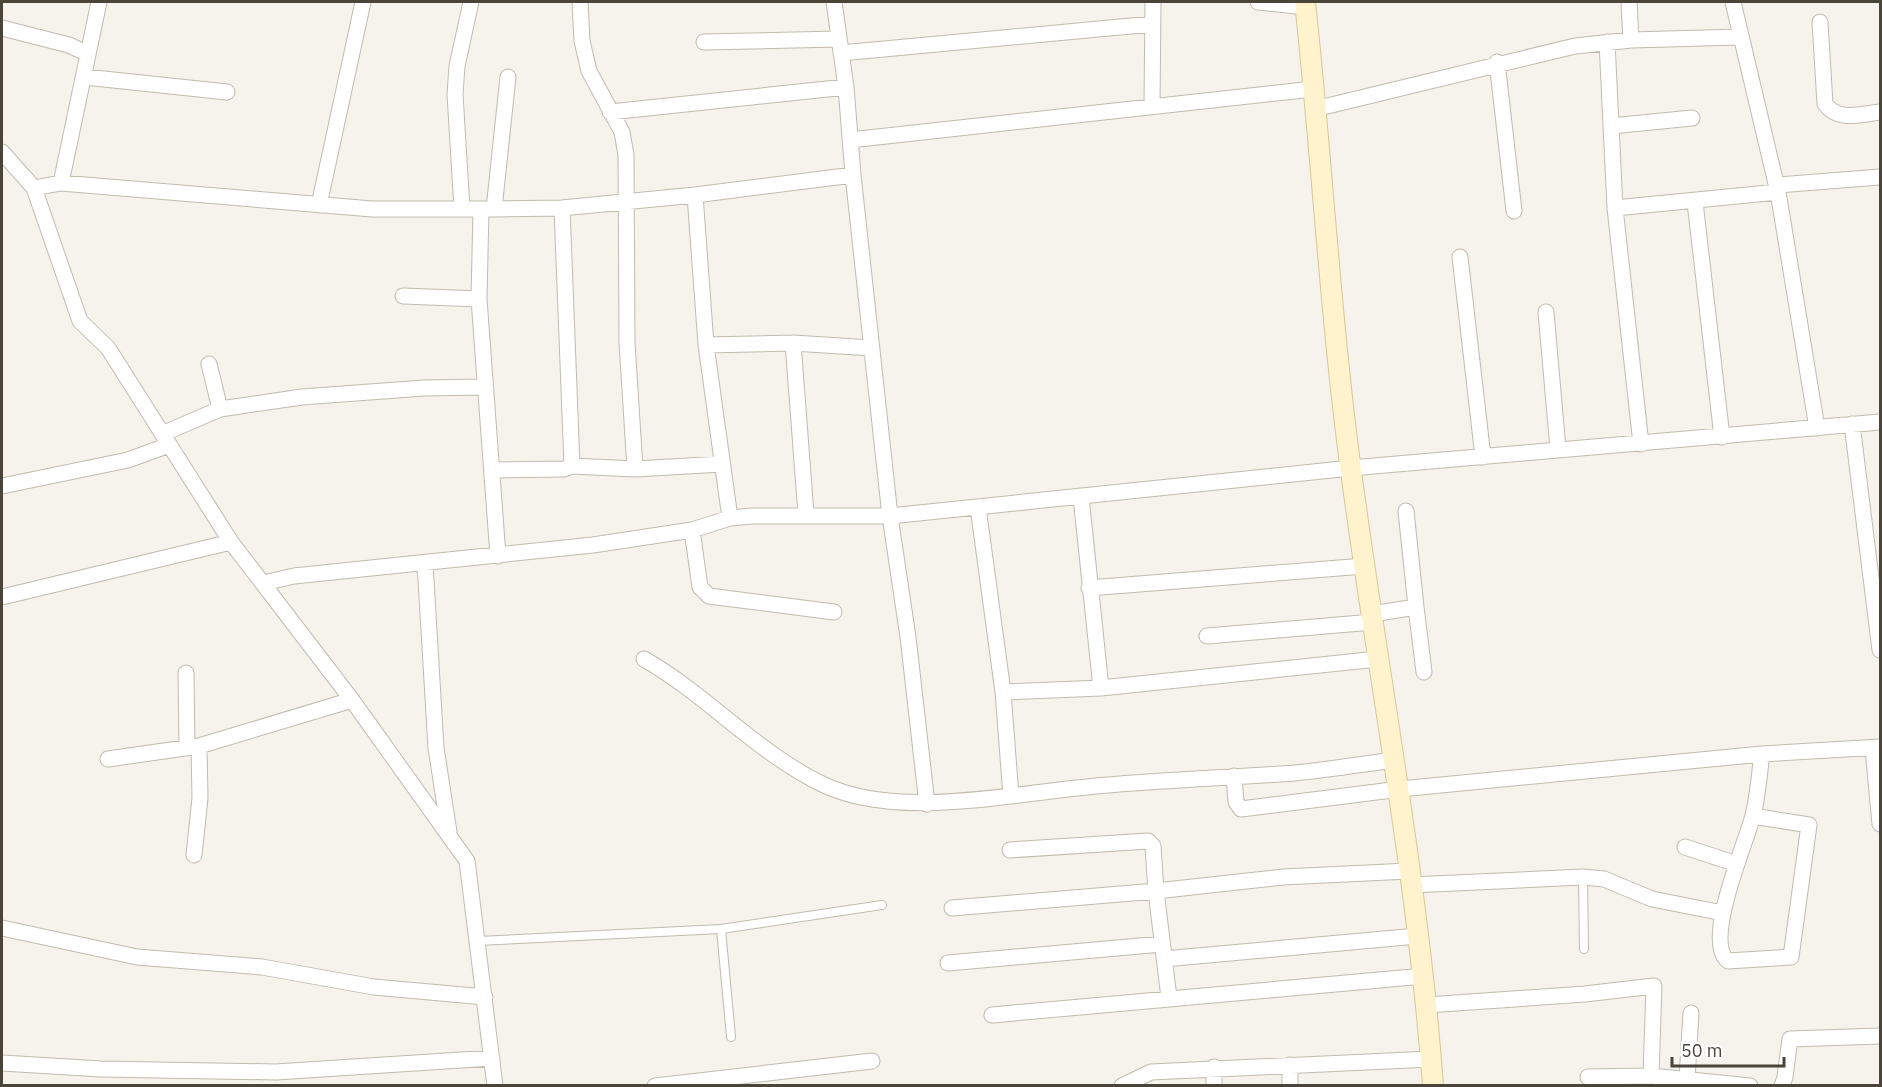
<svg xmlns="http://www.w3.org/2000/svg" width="1882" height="1087" viewBox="0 0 1882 1087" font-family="'IBM Plex Sans',sans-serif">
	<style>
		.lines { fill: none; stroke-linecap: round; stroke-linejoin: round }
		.lane-casing { stroke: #c2bbae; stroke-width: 10 }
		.street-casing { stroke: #c2bbae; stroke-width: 17 }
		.secondary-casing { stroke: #d6c79b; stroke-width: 22 }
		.lane { stroke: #fff; stroke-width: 8 }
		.street { stroke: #fff; stroke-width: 15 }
		.secondary { stroke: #fff3cd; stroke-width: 20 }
	</style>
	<rect width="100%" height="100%" fill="#f6f3ec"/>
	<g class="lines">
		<defs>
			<path id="lane" d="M1583,877l1,72
				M721,929l10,108
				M478,941l243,-12 161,-24"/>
			<path id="street" d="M580,2l2,39 7,30 33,61 4,23 1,187 8,127
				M834,2l12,85 7,88 37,341 18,121 19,167
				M1258,2l48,5
				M1629,2l2,38
				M1733,2l45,190 39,236
				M1820,22l5,82c13,18 36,10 55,8
				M2,28l67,17 19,9
				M704,42l134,-3
				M1607,42l8,166 26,236
				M841,53l311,-29
				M1497,62l17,149
				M85,77l142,15
				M1152,106l1,-104
				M1315,109l260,-63 56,-6 109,-3
				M610,112l236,-25
				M1611,126l81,-8
				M850,140l463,-51
				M2,152l32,36 46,133 28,27 123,194 121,158 115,161 28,225
				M61,183l38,-181
				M1777,185l103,-8
				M34,188l27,-5 311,26h122l68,-1 133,-13 158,-20
				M695,195l11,150 24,173
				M1695,202l27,235
				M319,205l44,-203
				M562,208l10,258
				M1615,208l163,-16
				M462,209l-7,-115 2,-28 14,-64
				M481,209l-2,90 19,257
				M494,209l14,-132
				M1460,257l23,200
				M403,296l76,3
				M1546,312l12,137
				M793,343l13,171
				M706,345l87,-2 79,5
				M209,364l11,45
				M1852,424l28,226
				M162,434l58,-25 82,-12 122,-9 60,-1
				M492,470l72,-1 8,-3 63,3 87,-5
				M2,486l126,-26 41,-15
				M1081,497l20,191
				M978,507l25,185 8,104
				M692,530l8,57 9,9 125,16
				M425,563l11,185 13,84
				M264,583l30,-7 299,-31 99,-15 38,-12 22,-2h138l461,-48 529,-46
				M1089,588l275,-22
				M2,597l229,-55
				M1416,607l8,65
				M1372,614l44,-7 -10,-96
				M1207,636l166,-14
				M644,659c63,36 112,93 178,125 74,36 186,10 265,3 69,-7 139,-9 208,-14 33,-3 66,-9 99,-13
				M186,673l1,75
				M1003,692l98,-4 277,-29
				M1873,749l7,75
				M108,759l91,-13 153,-46
				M1234,776l2,26 5,7 159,-20 362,-35 118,-7
				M1753,816l56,9 -18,132 -63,4c-25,-19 17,-116 24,-142 6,-21 7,-44 10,-65
				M1685,847l52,17
				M194,855l6,-57 -1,-52
				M1411,885l172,-8 21,2 48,20 71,14
				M952,908l204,-17 -3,-45 -5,-5 -138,9
				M2,928l135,29 125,10 112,20 111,10
				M1164,959l253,-23
				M948,963l214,-19
				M1169,998l-13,-107 127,-14 126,-6
				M1427,1005l158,-11 69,-8 -3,90
				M992,1015l432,-39
				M2,1063l99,6 175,3 216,-14
				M1290,1065v21
				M1588,1077l63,-1 99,10
				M1687,1079l4,-66
				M655,1086l217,-25
				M1122,1086l29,-14 280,-13
				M1214,1086v-19
				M1782,1086l3,-9 5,-38 90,-3"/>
			<path id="secondary" d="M1305,2c17,156 25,313 46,469 27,205 67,408 82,615"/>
		</defs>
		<!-- lane casing -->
		<use href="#lane" class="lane-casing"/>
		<!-- street casing -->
		<use href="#street" class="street-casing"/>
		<!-- secondary casing -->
		<use href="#secondary" class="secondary-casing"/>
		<!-- lane -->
		<use href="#lane" class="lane"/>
		<!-- street -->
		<use href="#street" class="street"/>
		<!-- secondary -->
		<use href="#secondary" class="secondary"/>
	</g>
	<!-- border -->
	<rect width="1882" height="1087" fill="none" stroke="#4b4439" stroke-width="6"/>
	<!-- scale -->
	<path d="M1672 1057v9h112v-9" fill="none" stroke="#4b4439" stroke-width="3"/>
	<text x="1681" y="1057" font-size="18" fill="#4b4439" stroke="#ffffff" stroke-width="4.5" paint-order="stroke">50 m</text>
</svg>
